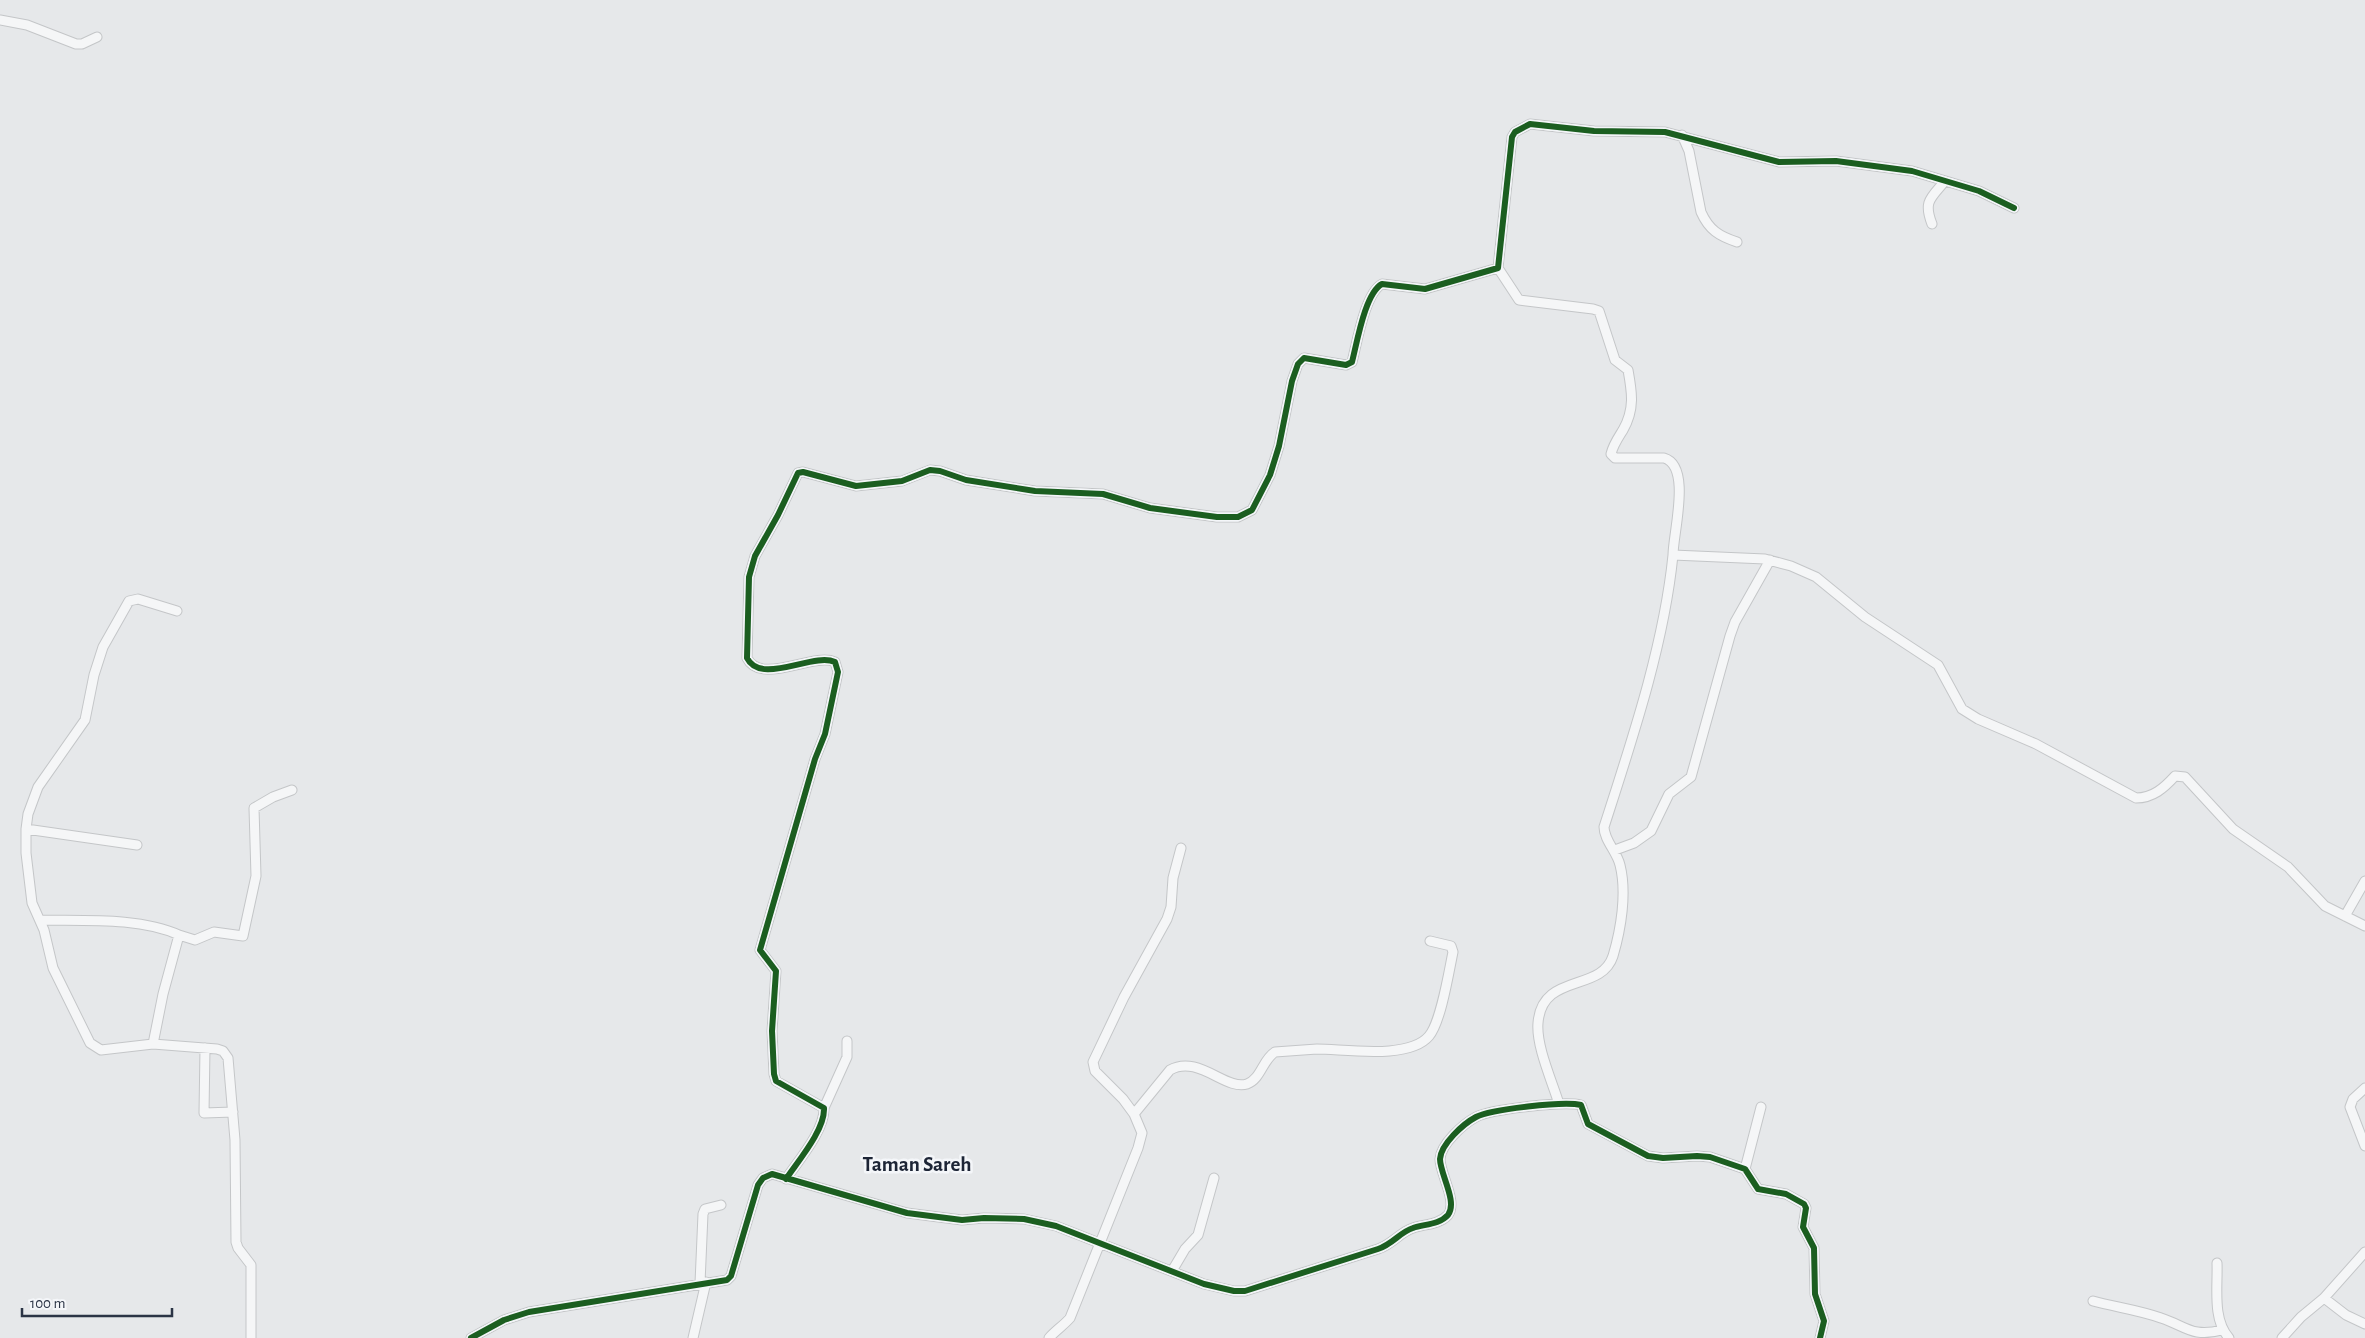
<svg xmlns="http://www.w3.org/2000/svg" width="2365" height="1338" viewBox="0 0 2365 1338" font-family="'Alegreya Sans',sans-serif">
	<style>
		.lines { fill: none; stroke-linecap: round; stroke-linejoin: round }
		.street-casing { stroke: #c4c6c8; stroke-width: 11 }
		.street { stroke: #f5f6f7; stroke-width: 9 }
		.cycleway-casing { stroke: #f4f6f9; stroke-width: 9 }
		.cycleway { stroke: #1b5e20; stroke-width: 6 }
		.labels { text-anchor: middle; stroke-width: 5; stroke-linejoin: round; paint-order: stroke }
		.quarter-label { font-size: 21px; font-weight: bold; fill: #1d2536; stroke: #f4f6f9 }
	</style>
	<rect width="100%" height="100%" fill="#e6e8ea"/>
	<g class="lines">
		<defs>
			<path id="street" d="M0,20l27,5 49,19h6l15,-7
				M1682,135l7,16 12,61c8,18 18,24 36,30
				M1932,224c-9,-23 -1,-26 13,-43
				M1498,268l21,32 74,9 6,2 16,49 13,10c4,22 7,39 -5,60 -5,8 -10,15 -12,24l4,4h49c28,8 9,75 9,97l92,4 26,7 25,11 49,40 73,48 24,44 16,10 58,25 100,54c17,0 28,-10 39,-22l10,1 48,52 55,38 37,39 40,20
				M26,829l111,16
				M1615,850l19,-7 17,-12 18,-37 22,-17 39,-141 5,-14 35,-62
				M2345,916l20,-35
				M40,920c42,1 100,-3 139,15
				M153,1044l-52,6 -11,-7 -37,-75 -9,-38 -12,-27 -6,-50v-24l2,-15 10,-27 47,-67 9,-45 9,-28 26,-46 9,-2 39,12
				M205,1048l-1,65 29,-1
				M2365,1088l-12,11 -3,8 15,39
				M1559,1104c-7,-23 -23,-58 -21,-81 4,-51 63,-30 75,-67 8,-27 14,-63 7,-91 -3,-13 -16,-25 -16,-38 28,-87 60,-182 69,-272
				M824,1108l23,-51v-16
				M1134,1114l-11,-15 -28,-28 -2,-9 31,-65 43,-78 4,-12 2,-29 8,-30
				M1745,1169l16,-62
				M786,1179c12,-18 39,-49 38,-71l-48,-27 -2,-7 -2,-43 4,-60 -16,-21 55,-191 10,-25 13,-62 -3,-10c-22,-10 -74,24 -88,-4l2,-81 6,-21 23,-41 20,-42 5,-1 53,14 46,-5 28,-11 10,1 26,9 69,11 68,3 47,14 67,9h21l14,-7 18,-35 9,-29 13,-65 6,-17 6,-6 42,7 6,-3c5,-19 13,-69 30,-78l43,5 73,-21 14,-131 3,-5 15,-8 64,7 71,1 114,30 57,-1 76,10 67,20 35,17
				M2217,1263c1,24 -5,56 12,75
				M1172,1271l13,-22 13,-14 16,-57
				M700,1283l3,-69 2,-5 16,-4
				M2324,1298l41,-46
				M2093,1301c22,6 46,9 68,17 25,8 31,20 61,12
				M251,1338v-73l-13,-17 -2,-6 -1,-102 -7,-82 -5,-7 -6,-2 -64,-5 10,-50 16,-59 16,5 19,-8 29,4 13,-60 -2,-68 19,-11 19,-7
				M471,1338l33,-18 25,-8 198,-32 4,-4 27,-91 5,-7 9,-4 135,39 55,7 22,-2 40,1 32,7 148,58 30,7h11l133,-42c15,-5 22,-17 35,-21 11,-4 26,-3 35,-13 10,-13 -8,-41 -8,-56 1,-15 23,-35 36,-42 15,-8 88,-16 105,-12l7,19 60,32 15,2 34,-2 13,1 35,12 13,20 28,5 18,10 2,4 -3,19 11,21 1,46 9,27 -4,17
				M693,1338l13,-56
				M1049,1338c7,-8 14,-12 21,-20l68,-170 4,-15 -8,-19 36,-44c28,-16 56,21 77,14 14,-5 16,-25 28,-32 14,-1 28,-2 42,-3 27,0 92,11 112,-13 12,-14 20,-65 24,-84l-2,-6 -21,-5
				M2282,1338l19,-21 23,-19 22,17 19,9"/>
		</defs>
		<!-- street casing -->
		<use href="#street" class="street-casing"/>
		<!-- street -->
		<use href="#street" class="street"/>
		<defs>
			<path id="cycleway" d="M786,1179c12,-18 39,-49 38,-71l-48,-27 -2,-7 -2,-43 4,-60 -16,-21 55,-191 10,-25 13,-62 -3,-10c-22,-10 -74,24 -88,-4l2,-81 6,-21 23,-41 20,-42 5,-1 53,14 46,-5 28,-11 10,1 26,9 69,11 68,3 47,14 67,9h21l14,-7 18,-35 9,-29 13,-65 6,-17 6,-6 42,7 6,-3c5,-19 13,-69 30,-78l43,5 73,-21 14,-131 3,-5 15,-8 64,7 71,1 114,30 57,-1 76,10 67,20 35,17
				M471,1338l33,-18 25,-8 198,-32 4,-4 27,-91 5,-7 9,-4 135,39 55,7 22,-2 40,1 32,7 148,58 30,7h11l133,-42c15,-5 22,-17 35,-21 11,-4 26,-3 35,-13 10,-13 -8,-41 -8,-56 1,-15 23,-35 36,-42 15,-8 88,-16 105,-12l7,19 60,32 15,2 34,-2 13,1 35,12 13,20 28,5 18,10 2,4 -3,19 11,21 1,46 9,27 -4,17"/>
		</defs>
		<!-- cycleway casing -->
		<use href="#cycleway" class="cycleway-casing"/>
		<!-- cycleway -->
		<use href="#cycleway" class="cycleway"/>
	</g>
	<g class="labels">
		<!-- quarter labels -->
		<g class="quarter-label">
			<text x="917" y="1171">Taman Sareh</text>
		</g>
	</g>
	<!-- scale -->
	<path d="M22 1308v8h150v-8" fill="none" stroke="#2b3445" stroke-width="2.5"/>
	<text x="30" y="1308" font-size="15" fill="#2b3445" stroke="#f4f6f9" stroke-width="4" paint-order="stroke">100 m</text>
</svg>
